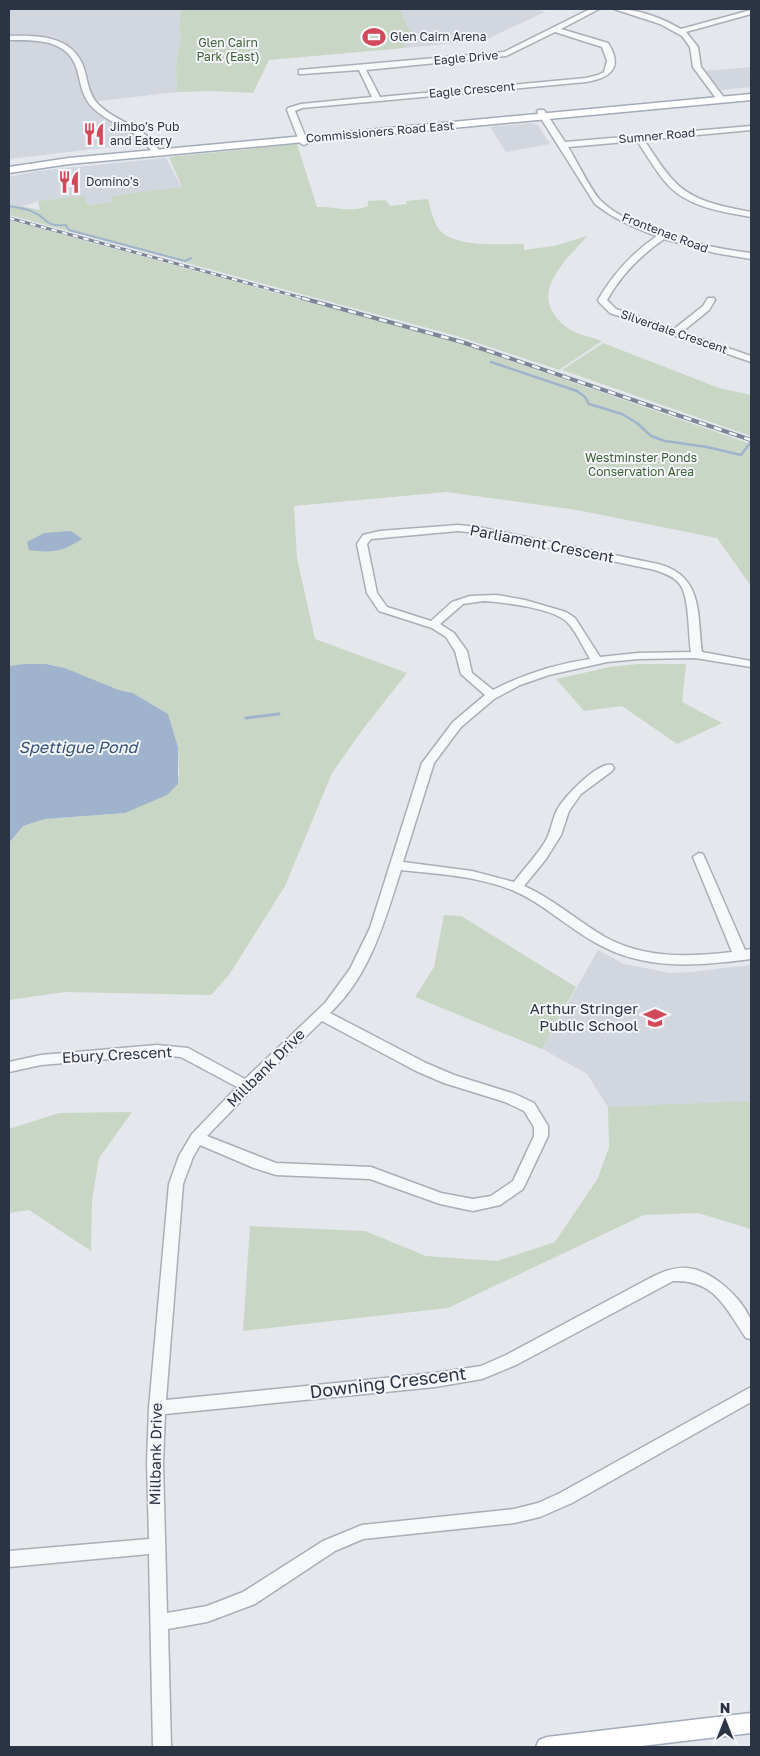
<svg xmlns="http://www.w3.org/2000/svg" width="760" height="1756" viewBox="0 0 760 1756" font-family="'Golos Text',sans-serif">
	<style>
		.built { fill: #d2d6de }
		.green { fill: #c9d6c5 }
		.water { fill: #9fb4cc }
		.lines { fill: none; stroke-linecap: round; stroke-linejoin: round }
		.stream-far2 { stroke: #9fb4cc; stroke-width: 2 }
		.stream-far1 { stroke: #9fb4cc; stroke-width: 2.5 }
		.stream { stroke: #9fb4cc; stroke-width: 3 }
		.minor-casing { stroke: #a9aeb7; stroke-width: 3 }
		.major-casing { stroke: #a3abb8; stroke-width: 3 }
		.minor { fill: #f7f8fa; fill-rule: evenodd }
		.major { fill: #fff; fill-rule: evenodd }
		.rail-far1-casing { stroke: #7d8696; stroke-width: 3 }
		.rail-casing { stroke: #7d8696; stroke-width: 4 }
		.rail-far1 { stroke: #f4f6f9; stroke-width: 2; stroke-dasharray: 5.5; stroke-linecap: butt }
		.rail { stroke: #f4f6f9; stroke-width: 2.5; stroke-dasharray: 8; stroke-linecap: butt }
		.labels { text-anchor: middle; stroke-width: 4; stroke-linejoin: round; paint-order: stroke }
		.far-poi-label { font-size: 12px; fill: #2b3445; stroke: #f4f6f9; text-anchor: start }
		.far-park-label { font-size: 12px; fill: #3f6138; stroke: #f4f6f9 }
		.far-street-label { font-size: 12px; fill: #2b3445; stroke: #f4f6f9 }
		.street-label { font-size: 15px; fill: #2b3445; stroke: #f4f6f9 }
		.poi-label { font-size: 15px; fill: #2b3445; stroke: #f4f6f9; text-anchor: end }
		.water-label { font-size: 16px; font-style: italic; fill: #34527a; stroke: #f4f6f9 }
		.near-street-label { font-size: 18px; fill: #2b3445; stroke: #f4f6f9 }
	</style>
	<rect width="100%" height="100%" fill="#e4e7ec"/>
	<!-- built -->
	<path class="built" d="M9,9h172l-2,20 2,11 -4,14 -1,17 1,21 -87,10 21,19 33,22 -135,16z
		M400,9h136l9,3 -60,28 -80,8 -4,-14 10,-1z
		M751,67v20l-30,3 -17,-19z
		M531,123l7,2 12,19 -44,8 -16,-25z
		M166,158l16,30 -71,8 2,6 -26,3 -2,-8 -47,4 -17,6 -12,-3v-27l29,-6z
		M598,950l26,14 46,9 21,-1 60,-7v137l-143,5 -21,-33 -45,-25z"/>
	<!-- green -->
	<path class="green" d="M181,9h219l11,24 -10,1 4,14 -136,12 -16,33 -41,-2 -35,1 -1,-21 1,-17 4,-14 -2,-11z
		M297,144l20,63c17,-1 36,6 51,-1v-5l18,-1 4,6 17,-2 -1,-3 22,-2c3,11 6,28 16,35 18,13 58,10 80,10v6l30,-4 33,-10c-23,27 -61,58 -22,90 9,8 26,11 37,15l-43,29 -102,-34 -448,-121v-11l31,6 -2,-9 47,-5 2,9 25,-3 -1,-6 71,-9 -13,-30z
		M9,220l450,123 292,101v142l-34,-48 -140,-28 -130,-18 -153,14 3,52 18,81 92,34 -44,56 -31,44 -47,113 -56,89 -18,20 -146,-3 -56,8v-157l14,-17 22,-7 80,-6 54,-36 -1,-30 -10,-32 -13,-9 -22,-13 -14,-3 -54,-22 -19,-4 -37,2z
		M603,343l116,45 32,7v41l-189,-66z
		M638,664h48l-4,38 40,21 -45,21 -55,-38 -38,5 -28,-32 54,-12z
		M444,915l17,1 115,71 -34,62 -127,-52 19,-30z
		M751,1101v128l-53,-16 -54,2 -196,93 -205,23 7,-105 115,5 61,25 71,5 58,-19 43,-64 11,-31 -1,-40z
		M132,1112l-33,46 -7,42 -1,51 -62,-41 -20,3v-84l50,-16z"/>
	<!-- water -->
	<path class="water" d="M71,531l11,8c-20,13 -30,14 -53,11l-2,-8 17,-9z
		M24,664h22l19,4 54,22 14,3 35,21 10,33v37l-11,11 -42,18 -80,6 -22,7 -14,17v-177z"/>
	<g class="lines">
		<!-- stream-far2 -->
		<path class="stream-far2" d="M9,206c8,2 17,2 24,6 16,6 10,15 33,13l3,5 116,31 6,-3"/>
		<!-- stream-far1 -->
		<path class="stream-far1" d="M491,362l86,29 8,6 4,7 33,10 15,9 14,13 14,5 42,6 34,8 9,-12"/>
		<!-- stream -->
		<path class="stream" d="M246,718l33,-4"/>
		<defs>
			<path id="minor" d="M590,9h9l-38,20 47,14c16,25 2,35 -22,39l-284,26 -7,3 13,32 -4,2 -4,-2 -13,-33 1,-2 13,-4 71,-7 -13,-27 -57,4h-3v-4l205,-18zM555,32l47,15 5,14 -3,11 -6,3 -12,3 -206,19 -14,-27 140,-14z
				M614,9c22,-1 48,9 67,20l70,-19v4l-65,18 12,15 3,20 24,32 -1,2h-6l-25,-34 -3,-20 -8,-11 -22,-12z
				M9,36c31,-1 67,0 76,36 3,11 4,23 13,32 21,21 45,19 63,49l-1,2h-6c-17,-28 -40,-27 -61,-47 -10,-10 -12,-22 -15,-35 -8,-34 -40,-33 -69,-33z
				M538,110h6l21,32 186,-16v4l-107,10c10,14 18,29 30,41 19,21 51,26 77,31v5c-28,-5 -63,-10 -83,-32 -12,-13 -21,-30 -31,-44l-69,6c9,14 22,42 32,53 31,31 108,48 151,53v6l-36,-6 -51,-14c-23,16 -43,36 -57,61l9,9 58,20 29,-23 5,-8h6l1,2 -6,10 -27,22 69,24v6l-141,-49 -11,-11 -1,-2c15,-26 34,-47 59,-64 -23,-8 -43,-17 -62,-32l-58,-92z
				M458,525l20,2 180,37c46,12 39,51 44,88l49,9v6l-56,-9 -57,1 -31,3 -58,13 -29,10 -26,14 -33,28 -27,36 -31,99 69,9 42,11c10,-13 22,-26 31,-40 6,-10 7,-22 12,-32 7,-13 41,-49 55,-45l2,3 -2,3 -31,23 -12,17 -8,24 -15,24 -22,27c30,13 53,35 81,51 40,22 84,20 127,15l-39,-95 6,-4 4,1 42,96 6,-1v10c-52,7 -107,12 -155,-16 -29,-16 -53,-40 -84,-53 -35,-14 -74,-16 -111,-20 -16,50 -31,106 -71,143l96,50 28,12 61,19 19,9 14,23v10l-25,53 -23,16 -27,6 -33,-7 -70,-25 -94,-4 -22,-7 -54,-23 -7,12 -10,27 -17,216 269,-27 46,-7 25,-11 144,-77c12,-6 23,-11 37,-10 25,2 54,29 64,52 2,5 0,14 0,19l-5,-1c-21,-31 -32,-59 -73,-57l-157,84 -34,14 -47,8 -270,27 -2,49 4,150 40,-7 36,-14 80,-51 39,-16 152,-16 24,-6 22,-10 191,-106v15l-179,101 -32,14 -26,6 -151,16 -28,12 -80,53 -48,18 -39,7 3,118h-18l-4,-193 -140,13v-16l140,-12 -2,-76 2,-55 20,-224 10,-28 13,-22 45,-47 -56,-30 -24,-2 -116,10 -32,7v-10l32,-7 116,-10 31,3 57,31 80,-76 25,-34 20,-41 52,-165 31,-41 32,-27 -24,-21 -6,-23 -9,-14 -14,-9 -53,-17 -12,-18 -10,-49 6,-9 17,-4zM458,531l20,2 177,37c8,3 18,6 24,13 11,13 9,51 12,69l-53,1 -38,4 -25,-39 -9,-6 -41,-12 -28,-5 -27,1 -18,6 -21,19 -44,-14 -10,-14 -10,-49 4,-5zM483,601c19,1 70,7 84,21 9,9 16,25 23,37 -34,5 -66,15 -97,31l-21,-17 -5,-22 -13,-18 -14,-9 23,-20zM322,1021l94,50 28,12 61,19 19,9 10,16v9l-21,45 -22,15 -18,3 -32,-6 -70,-26 -95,-4 -69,-27 67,-69z"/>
			<path id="major" d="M751,94v6l-682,64 -60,9v-6l60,-9z
				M751,1713v20l-118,14h-97l3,-7 8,-3z"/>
		</defs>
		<!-- minor casing -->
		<use href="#minor" class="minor-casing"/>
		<!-- major casing -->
		<use href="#major" class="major-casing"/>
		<!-- minor -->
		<use href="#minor" class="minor"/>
		<!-- major -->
		<use href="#major" class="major"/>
		<defs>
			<path id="rail-far1" d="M9,218l297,81"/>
			<path id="rail" d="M302,298l160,44 289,98"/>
		</defs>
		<!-- rail-far1 casing -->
		<use href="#rail-far1" class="rail-far1-casing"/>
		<!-- rail casing -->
		<use href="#rail" class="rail-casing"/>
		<!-- rail-far1 -->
		<use href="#rail-far1" class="rail-far1"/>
		<!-- rail -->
		<use href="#rail" class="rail"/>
	</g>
	<!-- icons -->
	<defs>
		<symbol id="stadium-bare" viewBox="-9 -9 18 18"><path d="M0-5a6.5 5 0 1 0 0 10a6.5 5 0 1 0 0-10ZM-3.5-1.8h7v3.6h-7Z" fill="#d1495b" stroke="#f4f6f9" stroke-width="2.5" paint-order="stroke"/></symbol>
		<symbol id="restaurant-bare" viewBox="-9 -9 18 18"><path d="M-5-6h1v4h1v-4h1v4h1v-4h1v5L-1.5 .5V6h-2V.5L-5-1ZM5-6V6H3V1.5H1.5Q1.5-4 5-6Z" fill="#d1495b" stroke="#f4f6f9" stroke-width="2.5" paint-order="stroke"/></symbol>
		<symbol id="school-bare" viewBox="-9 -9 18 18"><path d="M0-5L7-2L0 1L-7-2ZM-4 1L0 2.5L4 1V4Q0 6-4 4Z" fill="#d1495b" stroke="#f4f6f9" stroke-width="2.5" paint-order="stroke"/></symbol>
	</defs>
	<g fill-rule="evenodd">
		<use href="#stadium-bare" x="358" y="21" width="32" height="32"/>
		<use href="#restaurant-bare" x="78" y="118" width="32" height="32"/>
		<use href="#restaurant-bare" x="53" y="166" width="32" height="32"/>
		<use href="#school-bare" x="639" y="1002" width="32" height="32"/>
	</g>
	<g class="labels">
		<!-- far-poi labels -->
		<g class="far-poi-label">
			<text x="390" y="41">Glen Cairn Arena</text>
			<text x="110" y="131">Jimbo's Pub<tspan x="110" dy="14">and Eatery</tspan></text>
			<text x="86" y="186">Domino's</text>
		</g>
		<!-- far-park labels -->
		<g class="far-park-label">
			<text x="228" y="47">Glen Cairn<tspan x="228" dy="14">Park (East)</tspan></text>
			<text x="641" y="462">Westminster Ponds<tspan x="641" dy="14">Conservation Area</tspan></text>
		</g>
		<!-- far-street labels -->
		<g class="far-street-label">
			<text transform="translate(466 58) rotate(-5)" y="4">Eagle Drive</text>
			<text transform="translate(472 90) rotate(-5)" y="4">Eagle Crescent</text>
			<text transform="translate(380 132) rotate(-5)" y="4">Commissioners Road East</text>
			<text transform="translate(657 136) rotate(-5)" y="4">Sumner Road</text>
			<text transform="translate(665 233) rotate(21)" y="4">Frontenac Road</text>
			<text transform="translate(674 332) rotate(19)" y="4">Silverdale Crescent</text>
		</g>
		<!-- street labels -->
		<g class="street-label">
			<text transform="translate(542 544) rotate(11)" y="5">Parliament Crescent</text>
			<text transform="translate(117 1055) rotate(-3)" y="5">Ebury Crescent</text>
			<text transform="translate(266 1068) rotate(-45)" y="5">Millbank Drive</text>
			<text transform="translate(156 1454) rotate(-89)" y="5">Millbank Drive</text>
		</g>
		<!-- poi labels -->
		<g class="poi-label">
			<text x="638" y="1014">Arthur Stringer<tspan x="638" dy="17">Public School</tspan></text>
		</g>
		<!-- water labels -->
		<g class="water-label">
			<text x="78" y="753">Spettigue Pond</text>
		</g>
		<!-- near-street labels -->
		<g class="near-street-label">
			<text transform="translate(388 1383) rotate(-7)" y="6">Downing Crescent</text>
		</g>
	</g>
	<!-- border -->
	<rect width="760" height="1756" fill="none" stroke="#2b3445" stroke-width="20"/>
	<!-- north arrow -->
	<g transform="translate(725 1721)" stroke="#f4f6f9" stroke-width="4" paint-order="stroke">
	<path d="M0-4L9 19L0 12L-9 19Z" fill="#2b3445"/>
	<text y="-8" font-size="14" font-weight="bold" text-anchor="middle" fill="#2b3445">N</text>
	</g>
</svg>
